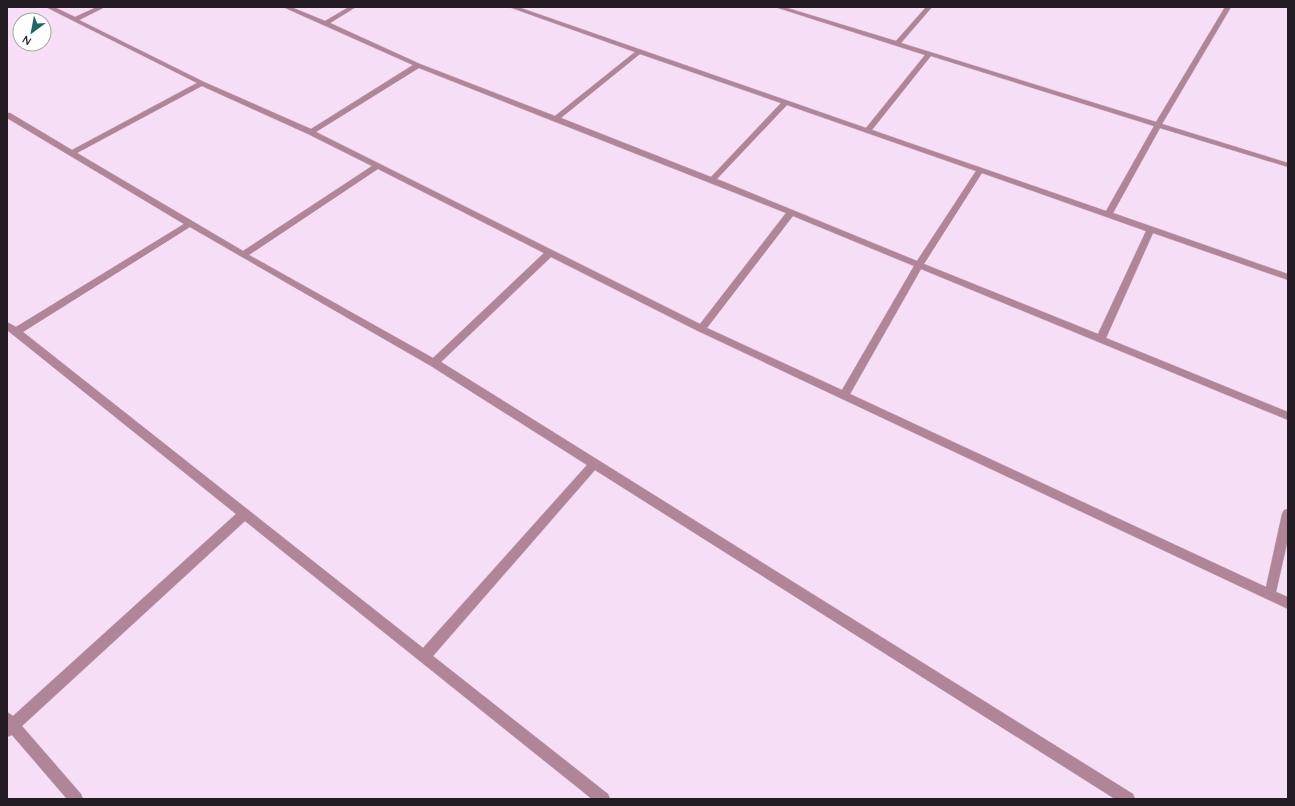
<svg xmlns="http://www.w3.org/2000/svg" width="1295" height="806" viewBox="0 0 1295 806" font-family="Quicksand,sans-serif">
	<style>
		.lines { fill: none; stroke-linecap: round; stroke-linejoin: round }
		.street-casing { stroke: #d1bbd1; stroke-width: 1 }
		.street { fill: #b08597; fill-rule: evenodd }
	</style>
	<rect width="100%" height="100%" fill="#f7def7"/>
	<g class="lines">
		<defs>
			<path id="street" d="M46,7h8l21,10 22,-10h8l-26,13 125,62 107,47 102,-64 -130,-58h8l34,14 24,-14h7l-26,16 90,41 135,52 80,-64 -126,-45h9l348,121 59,-73 -150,-48h9l112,34 30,-34h6l-31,36 255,79 69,-115h6l-69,117 126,39v4l-128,-39 -47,85 175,61v6l-135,-47 -47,105 182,74v8l-367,-151 -71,125 416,193 16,-73 2,-4 4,-1v30l-12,53 12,5v12l-590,-278 -147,-74 -110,105 692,432 2,5h-20l-520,-329 -162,186 175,138 2,5h-18l-347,-278 -223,205 59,68 2,5h-16l-55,-64 -5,2v-25l6,4 223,-202 -229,-184v-8l9,5 168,-103 -177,-106v-5h3l62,37 125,-67zM640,54l141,49 -70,74 -150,-59zM931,56l223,70 -48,85 -234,-81zM419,68l367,145 -86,111 -384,-192zM202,86l106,48 64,32 -129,85 -166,-98zM787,105l189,66 -59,90 -200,-82zM378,169l166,84 -111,105 -184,-103zM982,173l164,58 -48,103 -174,-70zM793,216l121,50 -72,124 -135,-62zM190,227l241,139 156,99 -164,183 -400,-316z"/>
		</defs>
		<!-- street casing -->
		<use href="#street" class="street-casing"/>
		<!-- street -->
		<use href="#street" class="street"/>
	</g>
	<!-- border -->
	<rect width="1295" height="806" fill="none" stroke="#241c25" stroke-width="16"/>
	<!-- north arrow -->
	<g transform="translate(32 32) rotate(212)"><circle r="19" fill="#ffffff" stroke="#a7a4a8"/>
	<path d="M0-3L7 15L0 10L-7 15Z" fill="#1b6866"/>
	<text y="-6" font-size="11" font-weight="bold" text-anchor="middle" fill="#241c25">N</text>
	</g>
</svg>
